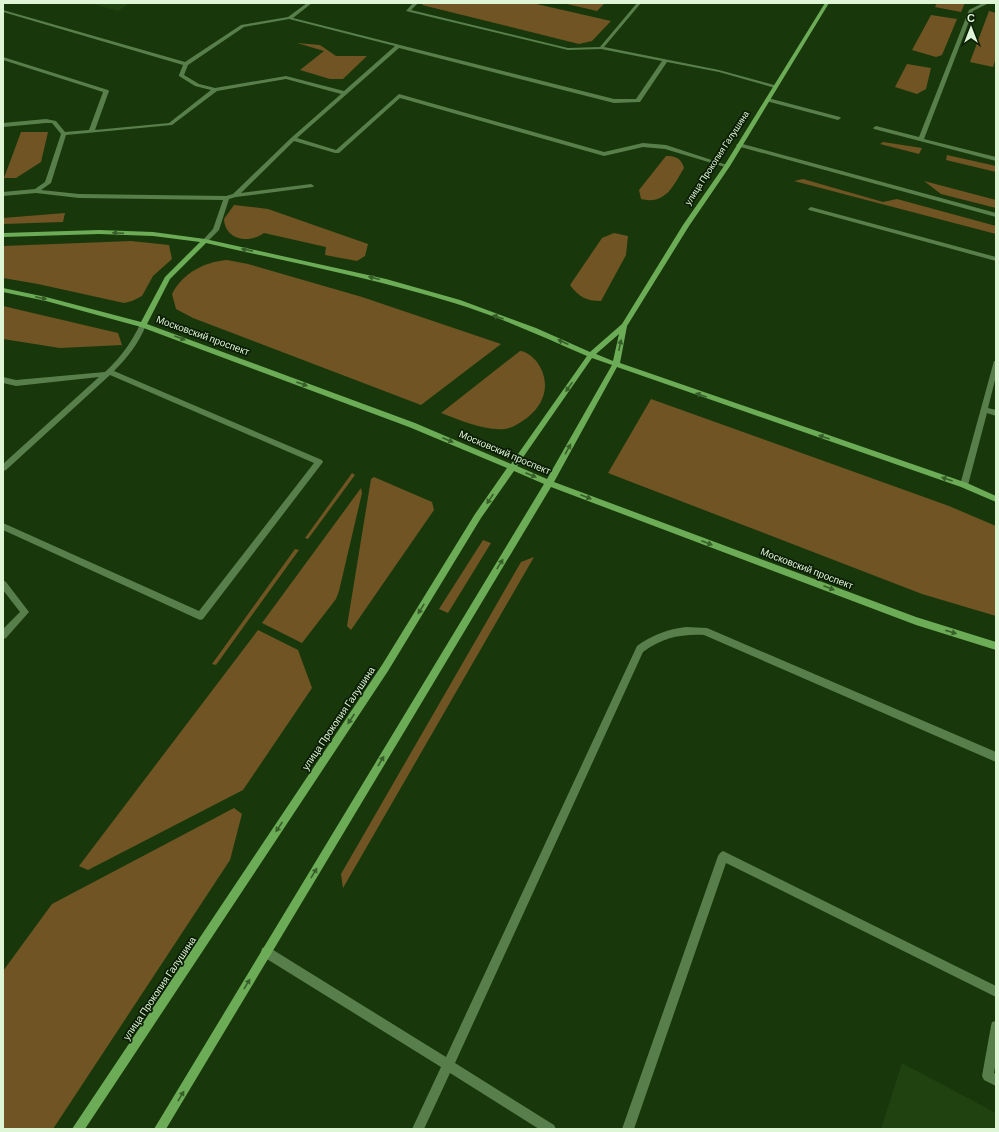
<svg xmlns="http://www.w3.org/2000/svg" width="999" height="1132" viewBox="0 0 999 1132" font-family="Barlow,sans-serif">
	<style>
		.built { fill: #1f4210 }
		.green { fill: #705424 }
		.lines { fill: none; stroke-linecap: round; stroke-linejoin: round }
		.lane { fill: #587f4b; fill-rule: evenodd }
		.secondary { fill: #6dac57; fill-rule: evenodd }
		.oneway { fill: #375d2a }
		.labels { text-anchor: middle; stroke-width: 3.5; stroke-linejoin: round; paint-order: stroke }
		.far-street-label { font-size: 9px; fill: #def6d6; stroke: #0b1d05 }
		.street-label { font-size: 10px; fill: #def6d6; stroke: #0b1d05 }
	</style>
	<rect width="100%" height="100%" fill="#18380b"/>
	<!-- built -->
	<path class="built" d="M90,3h40l-12,8z
		M902,1063l94,50v16h-115z"/>
	<!-- green -->
	<path class="green" d="M424,3h108l79,18 -19,20 -13,3 -157,-39z
		M568,3h37l-8,8 -30,-7z
		M937,3h28l-4,9 -26,-5z
		M989,11l7,2v45l-3,9 -23,-5z
		M931,15l26,4 -15,36 -6,2 -24,-7z
		M297,43l23,2 16,11h31l-24,23h-13l-30,-9 24,-19z
		M907,64l24,4 -5,21 -9,5 -22,-7z
		M21,132h27l-7,30 -25,16h-12z
		M883,142l39,6 -3,6 -39,-10z
		M947,155l49,11v6l-50,-12z
		M666,156c10,0 15,2 18,12 -11,18 -18,37 -43,31l-2,-9z
		M803,179l80,23 14,-3 99,27v8l-202,-53z
		M924,181l72,19v8l-55,-14z
		M234,205l34,4 100,35 -3,12 -8,5 -32,-6 1,-8 -62,-14c-15,11 -39,7 -40,-14z
		M65,213l-2,9 -60,2v-6z
		M614,233l14,3 -2,19 -25,46c-15,0 -22,-4 -31,-16l32,-47z
		M131,241l38,4 3,14 -19,17 -11,20 -10,5 -8,2 -86,-19 -35,-6v-32z
		M227,260l21,4 114,33 139,47 -80,61 -228,-87 -17,-9 -4,-15c11,-21 32,-32 55,-34z
		M3,306l115,27 4,12 -62,3 -57,-9z
		M520,351c6,0 13,6 17,11 14,20 9,41 -10,56 -6,4 -14,10 -22,11 -21,2 -45,-9 -64,-16z
		M651,399l298,107 47,20v90l-74,-22 -314,-121z
		M352,473l3,2 -47,64 -3,-1z
		M374,477l58,25 2,8 -83,120 -4,-4 24,-147z
		M361,488l1,5 -23,98 -3,8 -34,44 -40,-20z
		M483,540l8,3 -43,70 -9,-4z
		M295,549l4,1 -83,115 -4,-1z
		M534,557l-191,331 -2,-14 180,-312z
		M258,630l40,20 14,38 -69,102 -155,80 -9,-4z
		M234,808l8,6 -12,46 -177,269h-50v-158l49,-67z"/>
	<g class="lines">
		<!-- lane -->
		<path class="lane" d="M307,3h5l-19,15 321,81h22l26,-38 -61,-12 -33,1 -162,-39 7,-8h5l-7,7 157,38 32,-1 37,-44h4l-37,44 115,23 59,16 -3,2 -56,-16 -52,-10 -27,40 -26,1 -215,-55 -102,90 39,12 63,-56 205,58 39,-9 23,2 64,21 -5,1 -60,-18 -22,-2 -39,9 -204,-58 -61,55h-4l-41,-12 -53,52 70,-9 3,2 -1,1 -77,10 -7,2 -10,31 -12,12 -2,1 -3,-2 11,-12 10,-29 -144,-2 -43,-5 -33,3v-4l32,-3 10,-7 16,-48 -9,-11h-6l-43,4v-4l43,-4 10,2 9,11 24,-2 14,-38 -100,-32v-3l105,33 1,1 -14,39 74,-7 42,-33 -16,-4 -16,-10v-1l4,-10 -180,-53v-2l182,52 56,-37 47,-8zM289,19l106,27 -51,45 -58,-15 -71,12 -16,-4 -15,-9 4,-10 56,-38zM286,79l55,15 -50,44 -58,56 -7,2 -147,-2 -38,-4 10,-7 15,-48 106,-10 45,-34z
			M983,3h6l-16,8 -49,128 72,18v4l-122,-32 -1,-1 3,-2 43,11 50,-127z
			M768,98l72,19 1,1 -3,2 -72,-19 -1,-1z
			M739,143l257,70v4l-259,-71 -1,-1z
			M811,207l185,50v4l-187,-51 -1,-1z
			M141,323h4l1,2c-7,18 -18,32 -32,46l208,89 1,2 -120,157 -3,1 -197,-90v-7l196,88 115,-148 -204,-88 -104,95 -3,1v-7l96,-87 -83,9 -13,-3v-6l13,3 89,-8c18,-17 25,-28 36,-49z
			M994,361h2v15l-8,32 8,2v6l-9,-3 -19,72 -4,3 -4,-3z
			M3,580l3,2 23,30 -23,26 -3,1v-10l17,-17 -17,-22z
			M686,627l21,1 289,124v10l-292,-127c-24,-1 -42,3 -61,17l-188,411 99,62 2,4h-17l-89,-56 -26,56h-12l29,-62 -179,-111 -1,-4 1,-4 4,-1 4,1 176,109 191,-411c15,-11 31,-17 49,-19z
			M723,851l273,135v11l-270,-134 -92,266h-12l96,-273 2,-3z
			M996,1021v40l-2,12 2,1v12l-12,-6 -2,-4 9,-50 1,-4z"/>
		<!-- secondary -->
		<path class="secondary" d="M825,3h4l-99,163 -41,60 -62,100 -7,37 347,120 29,13v6l-35,-15 -344,-120 -63,115 362,135 80,25v8l-80,-25 -365,-138 -385,642h-12l390,-645 -30,-13 -33,47 -93,153 -303,458h-13l310,-464 93,-151 32,-46 -98,-41 -268,-100 -95,-26 -43,-9v-4l43,9 95,25 24,-45 35,-35 -47,-6 -54,-2 -96,3v-4l96,-3 54,2 52,7 181,40 74,21 76,28 54,24 32,-28 61,-99 41,-59zM206,243c83,19 167,35 248,60 46,14 89,34 133,53l-76,108 -96,-41 -268,-99 23,-45zM619,334l-6,27 -17,-7zM592,358l20,7 -65,114 -30,-13z"/>
	</g>
	<!-- one-way arrows -->
	<defs><path id="oneway-solid" d="M-6-.8H1V-3.2L6.5 0L1 3.2V.8H-6Z"/></defs>
	<g class="oneway">
		<use href="#oneway-solid" transform="translate(118 233) rotate(-178)"/>
		<use href="#oneway-solid" transform="translate(247 250) rotate(-169)"/>
		<use href="#oneway-solid" transform="translate(374 278) rotate(-166)"/>
		<use href="#oneway-solid" transform="translate(41 298) rotate(12)"/>
		<use href="#oneway-solid" transform="translate(498 317) rotate(-161)"/>
		<use href="#oneway-solid" transform="translate(180 338) rotate(20)"/>
		<use href="#oneway-solid" transform="translate(563 342) rotate(-156)"/>
		<use href="#oneway-solid" transform="translate(620 345) rotate(-78)"/>
		<use href="#oneway-solid" transform="translate(302 384) rotate(20)"/>
		<use href="#oneway-solid" transform="translate(569 387) rotate(125)"/>
		<use href="#oneway-solid" transform="translate(701 395) rotate(-161)"/>
		<use href="#oneway-solid" transform="translate(824 437) rotate(-161)"/>
		<use href="#oneway-solid" transform="translate(448 440) rotate(23)"/>
		<use href="#oneway-solid" transform="translate(568 449) rotate(-61)"/>
		<use href="#oneway-solid" transform="translate(531 475) rotate(23)"/>
		<use href="#oneway-solid" transform="translate(947 479) rotate(-161)"/>
		<use href="#oneway-solid" transform="translate(586 497) rotate(21)"/>
		<use href="#oneway-solid" transform="translate(490 499) rotate(124)"/>
		<use href="#oneway-solid" transform="translate(707 543) rotate(21)"/>
		<use href="#oneway-solid" transform="translate(500 564) rotate(-58)"/>
		<use href="#oneway-solid" transform="translate(829 588) rotate(21)"/>
		<use href="#oneway-solid" transform="translate(421 609) rotate(122)"/>
		<use href="#oneway-solid" transform="translate(951 632) rotate(17)"/>
		<use href="#oneway-solid" transform="translate(351 719) rotate(124)"/>
		<use href="#oneway-solid" transform="translate(381 761) rotate(-59)"/>
		<use href="#oneway-solid" transform="translate(279 827) rotate(124)"/>
		<use href="#oneway-solid" transform="translate(314 873) rotate(-59)"/>
		<use href="#oneway-solid" transform="translate(247 984) rotate(-59)"/>
		<use href="#oneway-solid" transform="translate(181 1096) rotate(-59)"/>
	</g>
	<g class="labels">
		<!-- far-street labels -->
		<g class="far-street-label">
			<text transform="translate(717 158) rotate(-57)" y="3">улица Прокопия Галушина</text>
		</g>
		<!-- street labels -->
		<g class="street-label">
			<text transform="translate(203 335) rotate(20)" y="4">Московский проспект</text>
			<text transform="translate(505 452) rotate(23)" y="4">Московский проспект</text>
			<text transform="translate(807 568) rotate(21)" y="4">Московский проспект</text>
			<text transform="translate(338 718) rotate(-56)" y="4">улица Прокопия Галушина</text>
			<text transform="translate(159 988) rotate(-56)" y="4">улица Прокопия Галушина</text>
		</g>
	</g>
	<!-- border -->
	<rect width="999" height="1132" fill="none" stroke="#def6d6" stroke-width="8"/>
	<!-- north arrow -->
	<g transform="translate(971 28)" stroke="#0b1d05" stroke-width="3" paint-order="stroke">
	<path d="M0-3L7 15L0 10L-7 15Z" fill="#def6d6"/>
	<text y="-6" font-size="11" font-weight="bold" text-anchor="middle" fill="#def6d6">С</text>
	</g>
</svg>
